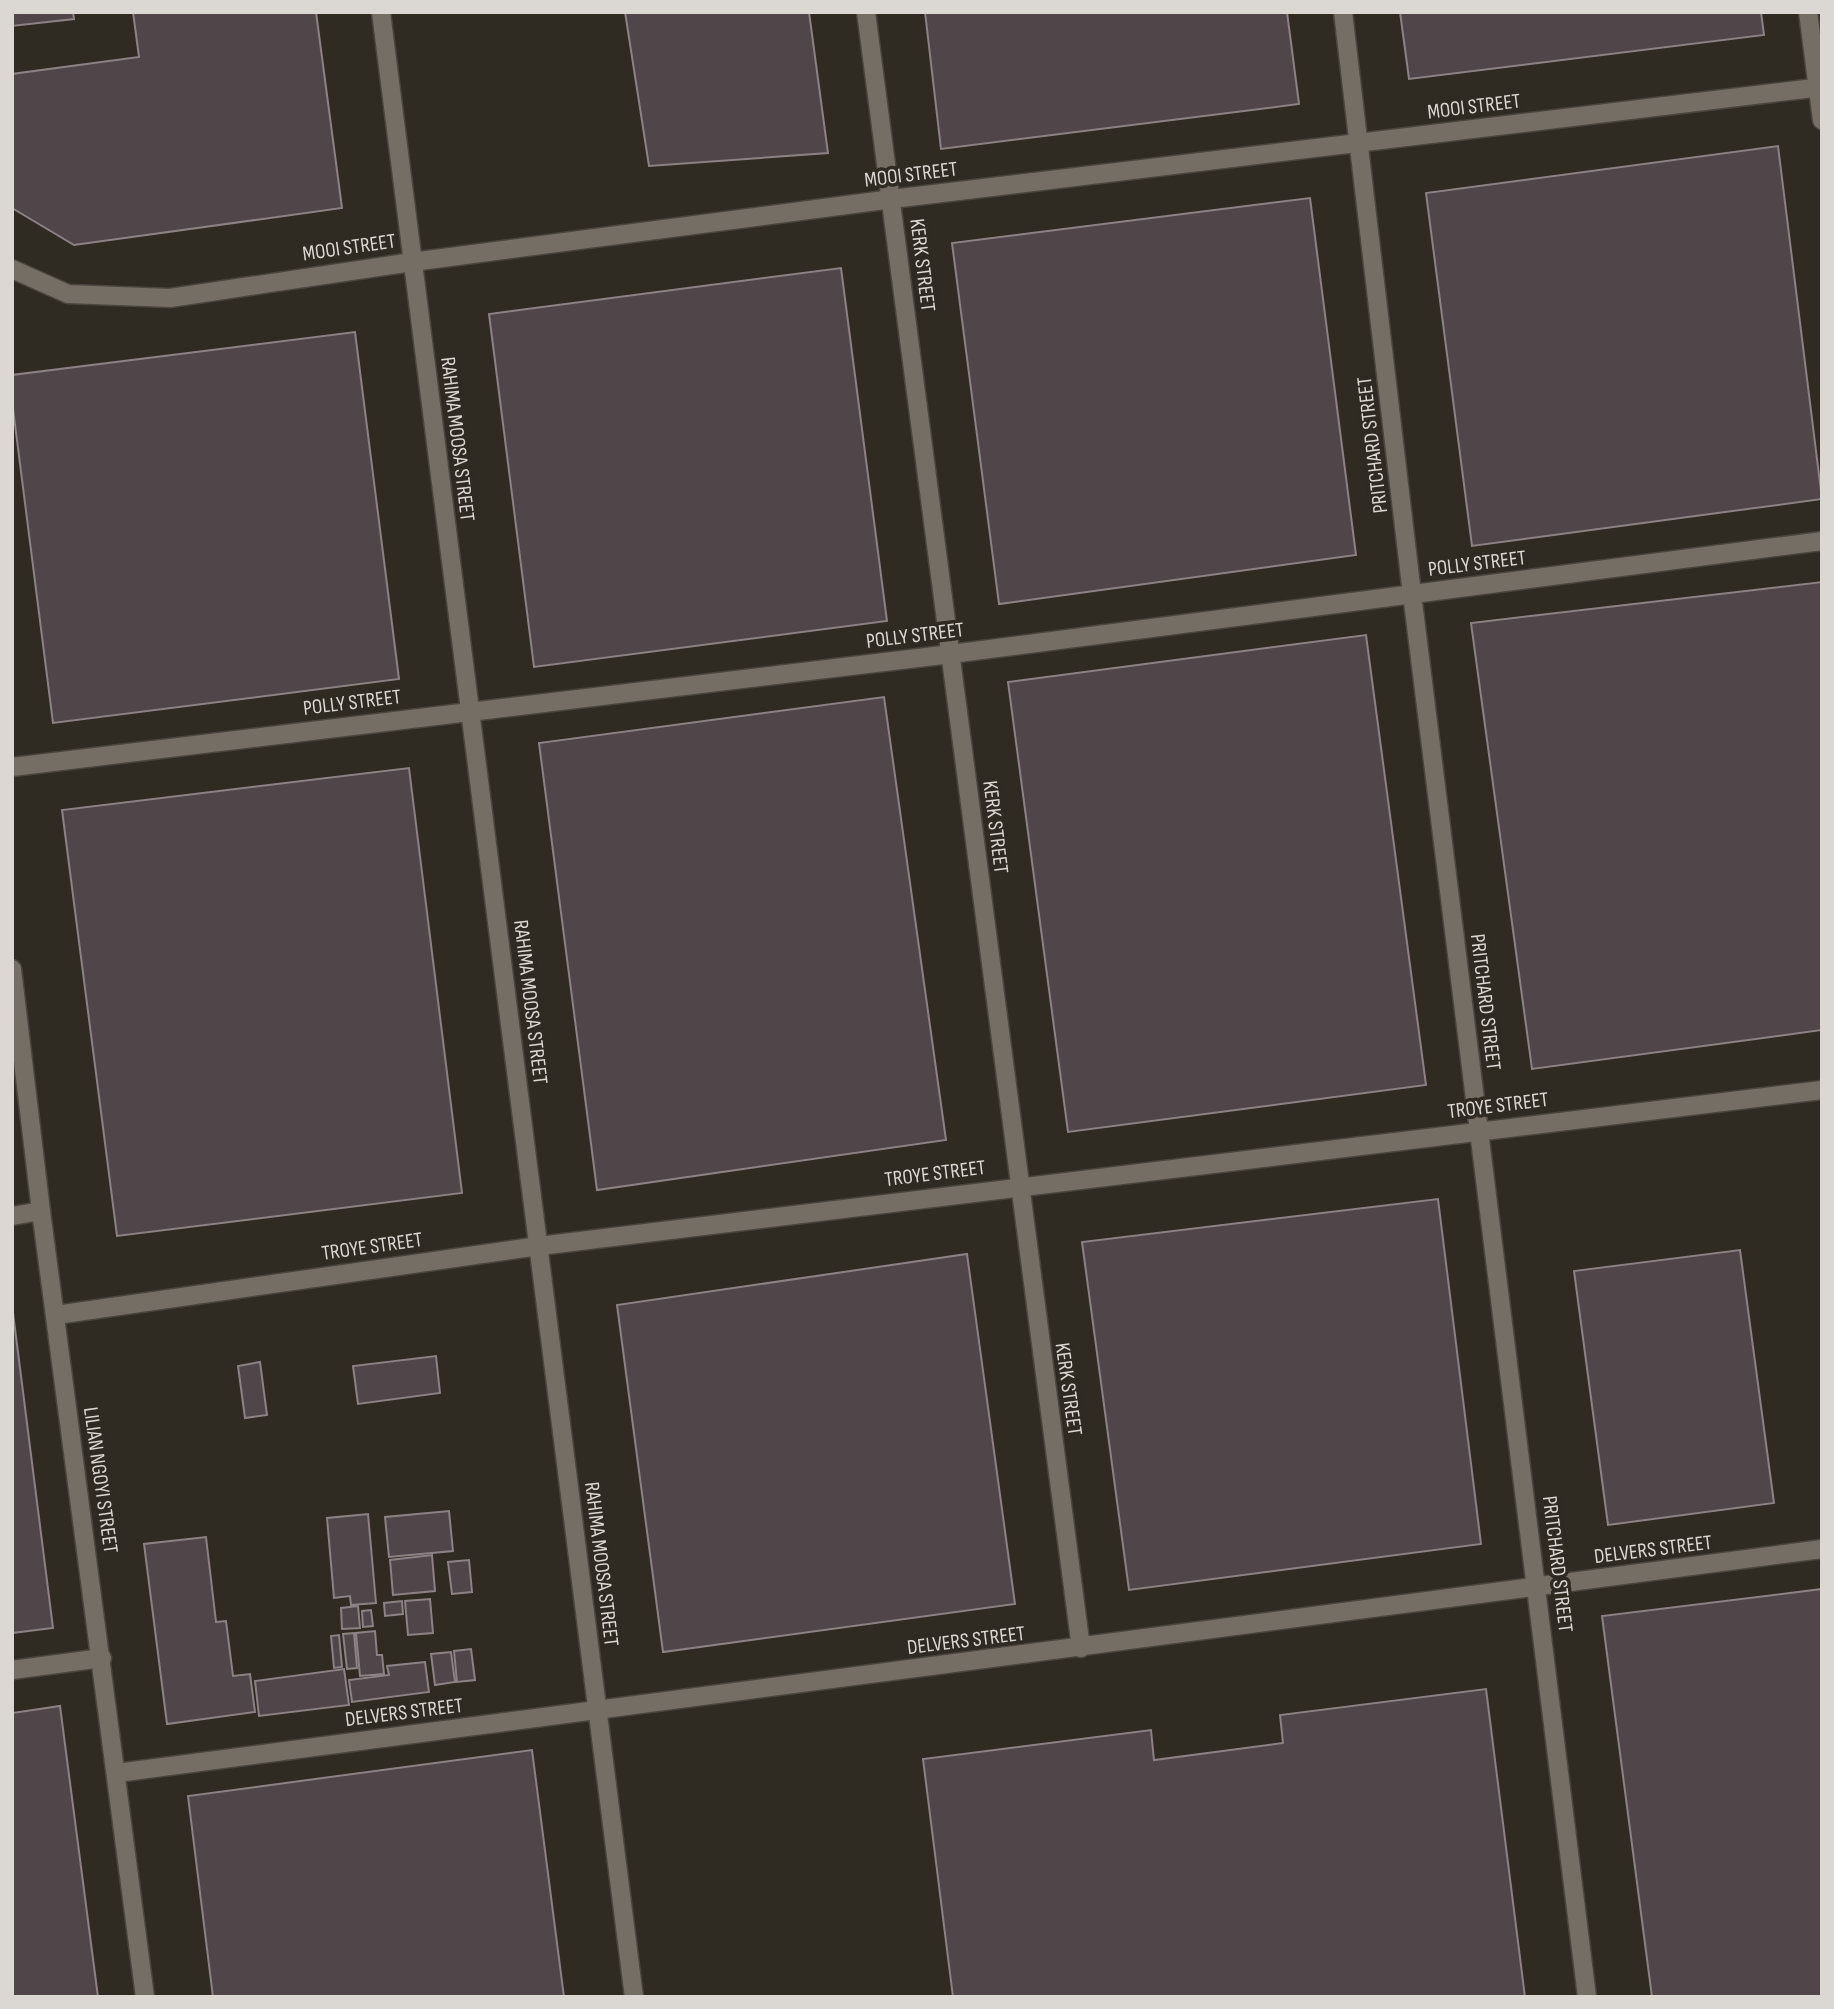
<svg xmlns="http://www.w3.org/2000/svg" width="1834" height="2009" viewBox="0 0 1834 2009" font-family="'Sofia Sans Condensed',sans-serif">
	<style>
		.building { fill: #50464a; stroke: #8c8185; stroke-width: 2 }
		.lines { fill: none; stroke-linecap: round; stroke-linejoin: round }
		.minor-casing { stroke: #4a453f; stroke-width: 21 }
		.tertiary-casing { stroke: #4a453f; stroke-width: 21 }
		.minor { stroke: #746e65; stroke-width: 18 }
		.tertiary { stroke: #746e65; stroke-width: 18 }
		.labels { text-anchor: middle; stroke-width: 7; stroke-linejoin: round; paint-order: stroke }
		.street-label { font-size: 21px; fill: #dbd7d2; stroke: #2f2a22 }
	</style>
	<rect width="100%" height="100%" fill="#2f2a22"/>
	<!-- building -->
	<path class="building" d="M12,12h61l1,7 -62,7z
		M133,12h183l26,196 -268,37 -62,-37v-134l127,-17z
		M625,12h184l19,141 -179,13z
		M925,12h362l12,92 -358,45z
		M1400,12h361l3,23 -355,44z
		M1778,146l44,353 -350,47 -46,-353z
		M1310,198l46,357 -357,49 -47,-361z
		M841,268l46,353 -353,46 -45,-353z
		M355,332l44,347 -346,44 -41,-322v-26z
		M1822,582v448l-290,39 -61,-446z
		M1366,635l60,450 -358,47 -60,-450z
		M884,697l62,443 -349,50 -58,-447z
		M409,768l53,425 -345,43 -55,-426z
		M1438,1199l43,345 -352,46 -47,-348z
		M1740,1250l34,253 -166,22 -34,-254z
		M967,1254l48,350 -352,48 -46,-347z
		M12,1305l41,323 -41,5z
		M436,1356l4,37 -82,11 -5,-38z
		M260,1362l7,53 -22,3 -7,-52z
		M449,1511l4,40 -64,6 -4,-40z
		M368,1514l8,89 -25,2 -1,-9 -16,2 -7,-80z
		M206,1537l10,85 10,-1 7,55 17,-2 5,38 -88,12 -23,-180z
		M432,1555l3,36 -42,4 -3,-35z
		M469,1560l3,32 -20,2 -4,-32z
		M1822,1589v408h-170l-50,-381z
		M430,1599l3,34 -25,2 -3,-34z
		M402,1601l1,13 -18,2 -1,-13z
		M358,1606l2,22 -18,1 -1,-21z
		M371,1610l2,16 -10,1 -1,-16z
		M375,1631l2,24h5l2,19 -24,2 -4,-43z
		M354,1633l3,35 -10,1 -4,-35z
		M339,1635l3,32 -8,1 -3,-32z
		M471,1649l4,31 -18,2 -3,-31z
		M451,1652l4,30 -20,3 -4,-31z
		M425,1662l4,30 -77,10 -3,-22 40,-5 -2,-9z
		M344,1669l5,36 -90,11 -4,-35z
		M1486,1689l39,308h-572l-30,-238 228,-29 3,30 129,-17 -3,-28z
		M60,1706l38,291h-86v-284z
		M532,1750l32,247h-351l-25,-201z"/>
	<g class="lines">
		<defs>
			<path id="minor" d="M866,12l215,1636
				M1343,12l69,582 175,1403
				M1808,12l14,108
				M12,767l939,-113 871,-113
				M12,1216l29,-5
				M56,1315l483,-69 1283,-156
				M12,1670l90,-12
				M117,1773l1705,-224"/>
			<path id="tertiary" d="M381,12l253,1985
				M12,269l56,25 102,4 242,-36 480,-63 930,-112
				M12,969l29,242 104,786"/>
		</defs>
		<!-- minor casing -->
		<use href="#minor" class="minor-casing"/>
		<!-- tertiary casing -->
		<use href="#tertiary" class="tertiary-casing"/>
		<!-- minor -->
		<use href="#minor" class="minor"/>
		<!-- tertiary -->
		<use href="#tertiary" class="tertiary"/>
	</g>
	<g class="labels">
		<!-- street labels -->
		<g class="street-label">
			<text transform="translate(1474 106) rotate(-7)" y="7">MOOI STREET</text>
			<text transform="translate(911 174) rotate(-7)" y="7">MOOI STREET</text>
			<text transform="translate(349 247) rotate(-8)" y="7">MOOI STREET</text>
			<text transform="translate(923 265) rotate(83)" y="7">KERK STREET</text>
			<text transform="translate(458 439) rotate(83)" y="7">RAHIMA MOOSA STREET</text>
			<text transform="translate(1372 445) rotate(-97)" y="7">PRITCHARD STREET</text>
			<text transform="translate(1477 563) rotate(-7)" y="7">POLLY STREET</text>
			<text transform="translate(915 635) rotate(-7)" y="7">POLLY STREET</text>
			<text transform="translate(352 702) rotate(-7)" y="7">POLLY STREET</text>
			<text transform="translate(996 827) rotate(83)" y="7">KERK STREET</text>
			<text transform="translate(531 1002) rotate(83)" y="7">RAHIMA MOOSA STREET</text>
			<text transform="translate(1486 1002) rotate(83)" y="7">PRITCHARD STREET</text>
			<text transform="translate(1498 1105) rotate(-7)" y="7">TROYE STREET</text>
			<text transform="translate(935 1173) rotate(-7)" y="7">TROYE STREET</text>
			<text transform="translate(372 1246) rotate(-8)" y="7">TROYE STREET</text>
			<text transform="translate(1069 1389) rotate(82)" y="7">KERK STREET</text>
			<text transform="translate(101 1480) rotate(82)" y="7">LILIAN NGOYI STREET</text>
			<text transform="translate(1653 1549) rotate(-7)" y="7">DELVERS STREET</text>
			<text transform="translate(602 1564) rotate(83)" y="7">RAHIMA MOOSA STREET</text>
			<text transform="translate(1558 1564) rotate(83)" y="7">PRITCHARD STREET</text>
			<text transform="translate(966 1640) rotate(-7)" y="7">DELVERS STREET</text>
			<text transform="translate(404 1712) rotate(-7)" y="7">DELVERS STREET</text>
		</g>
	</g>
	<!-- border -->
	<rect width="1834" height="2009" fill="none" stroke="#dbd7d2" stroke-width="28"/>
</svg>
